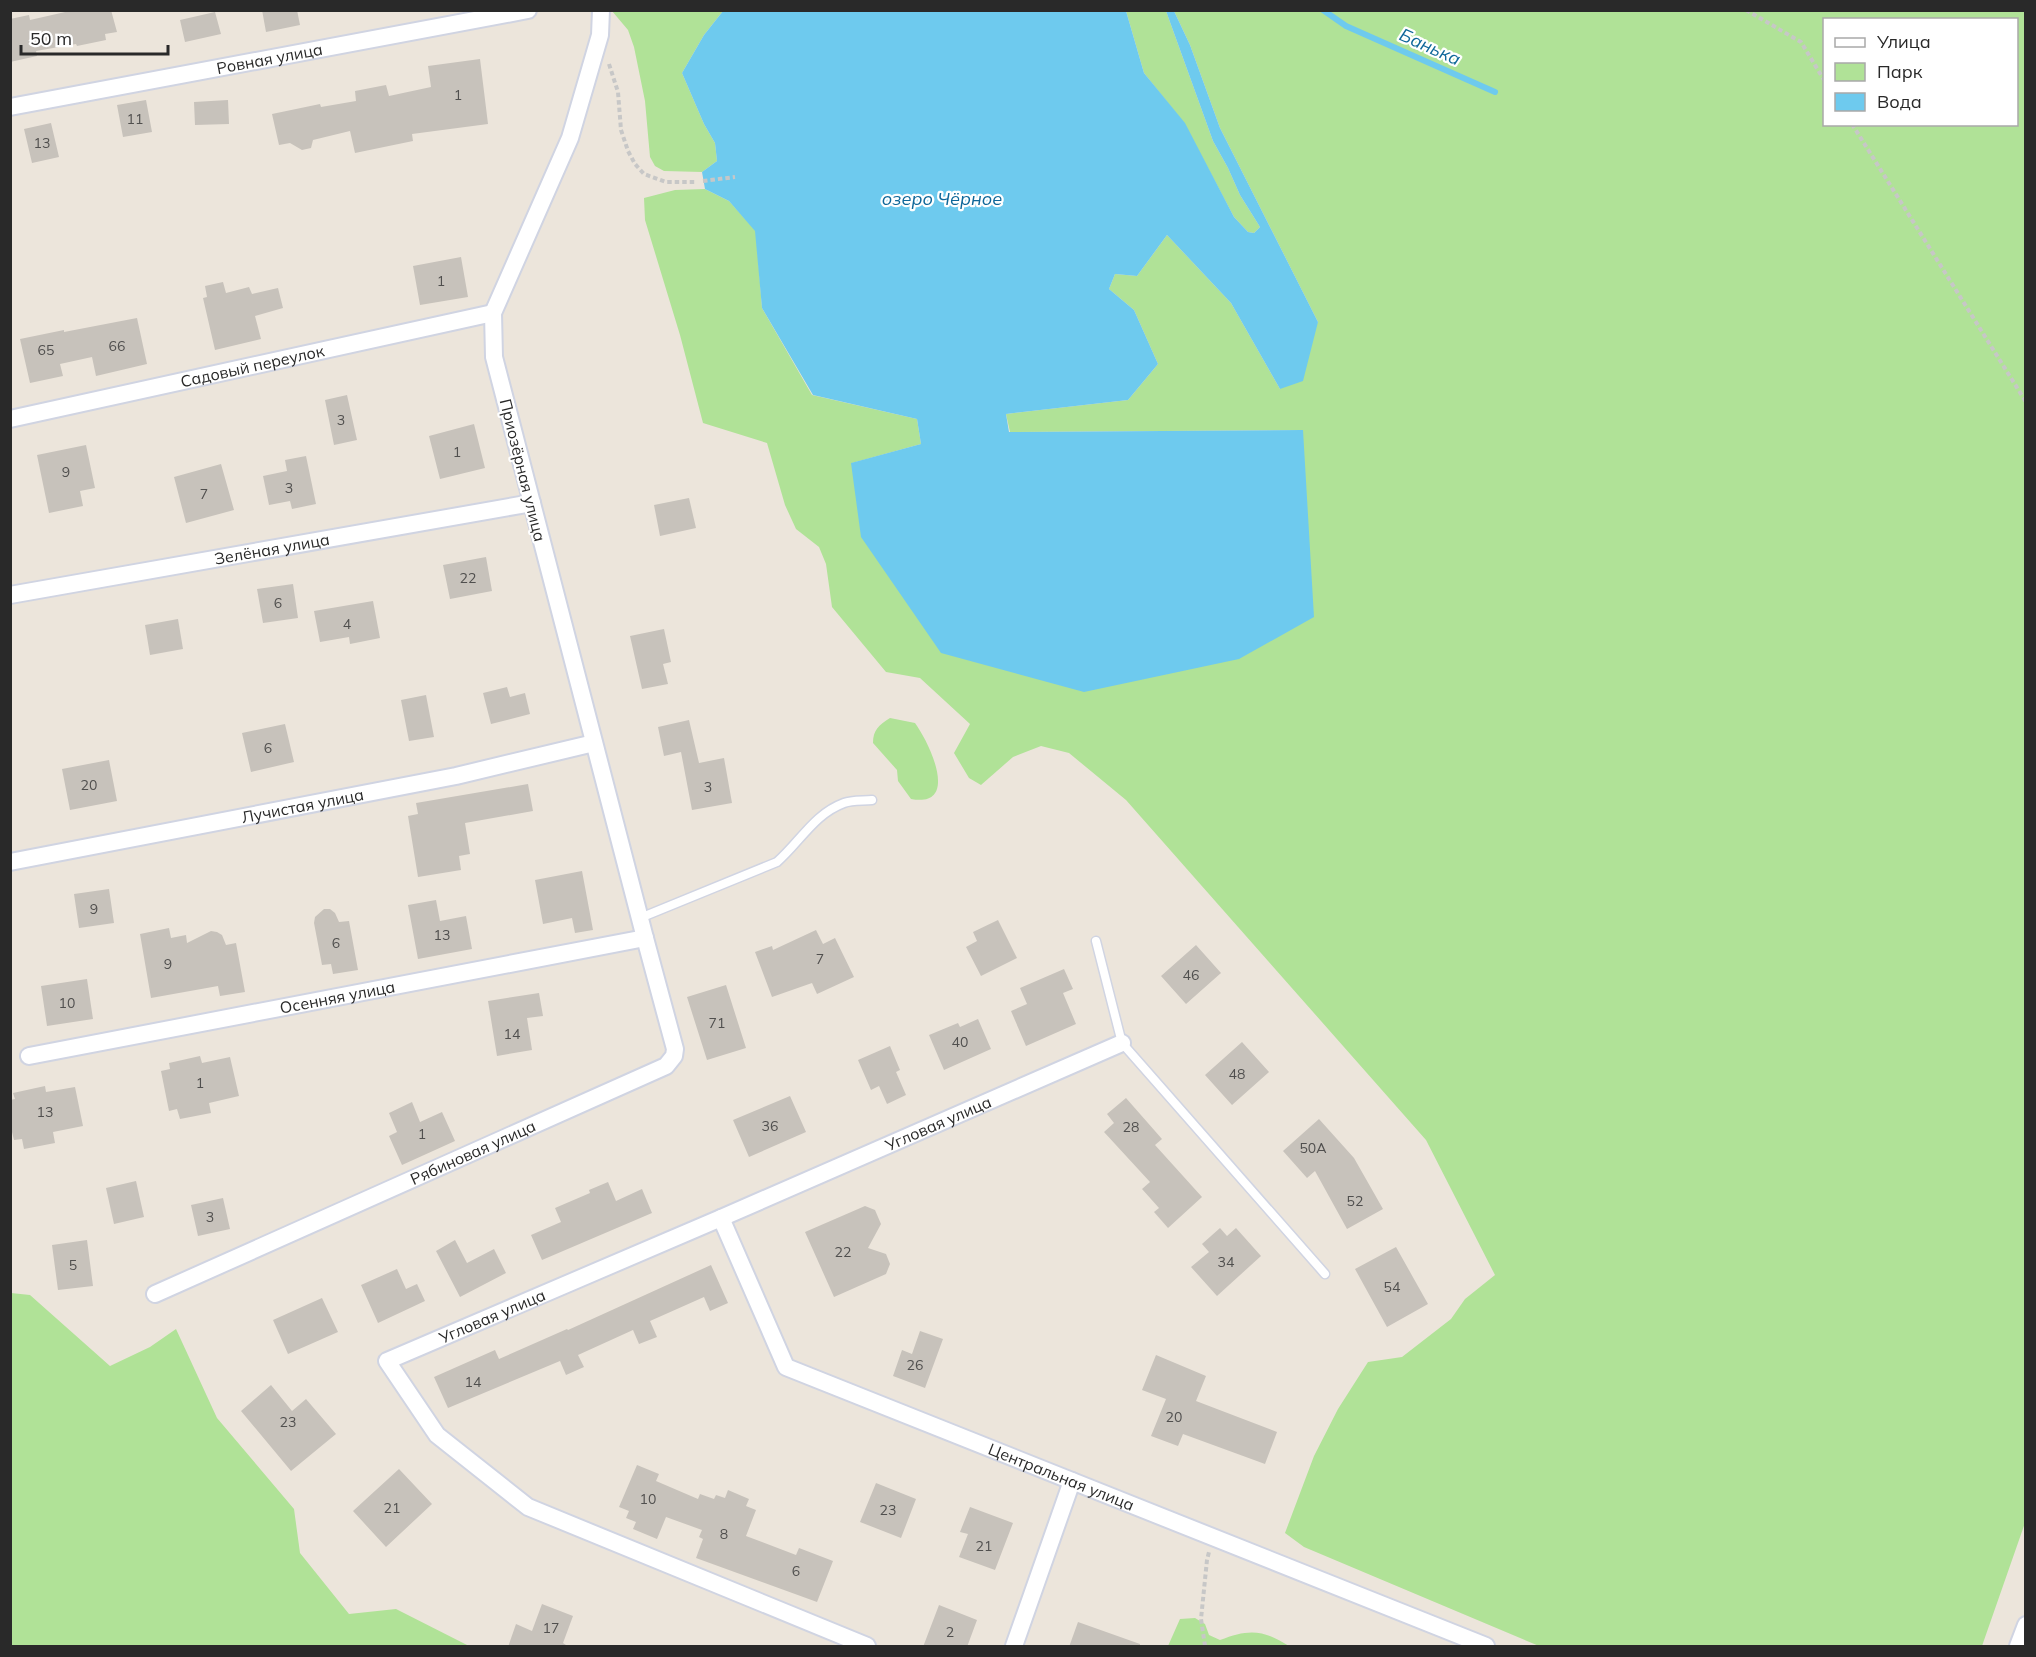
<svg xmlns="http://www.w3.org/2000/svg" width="2036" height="1657" viewBox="0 0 2036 1657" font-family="Mulish,sans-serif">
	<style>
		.green { fill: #b0e297; fill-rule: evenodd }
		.water { fill: #6ecaee }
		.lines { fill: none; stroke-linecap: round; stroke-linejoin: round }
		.stream { stroke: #6ecaee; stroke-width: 6 }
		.building { fill: #c7c2bb }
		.lane-casing { stroke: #d0d4e2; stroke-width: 11 }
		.street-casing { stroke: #d0d4e2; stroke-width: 20 }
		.path { stroke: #c7c7c7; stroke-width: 4; stroke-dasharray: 4.5 3; stroke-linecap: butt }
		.lane { stroke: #fff; stroke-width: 8 }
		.street { stroke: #fff; stroke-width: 16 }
		.labels { text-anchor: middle; stroke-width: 4.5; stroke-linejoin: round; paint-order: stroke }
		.number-label { font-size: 14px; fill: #504f4e }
		.street-label { font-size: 16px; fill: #292929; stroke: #fff }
		.water-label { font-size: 18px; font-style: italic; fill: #0e6799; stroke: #fff }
	</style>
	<rect width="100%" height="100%" fill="#ece5db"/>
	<!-- green -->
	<path class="green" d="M612,11h111l-19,24 -22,38 22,51 11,19 2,18 -15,11 -38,-1 -9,-5 -5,-9 -5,-56 -11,-54 -6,-17z
		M1126,11h40l47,130 15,27 12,27 20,32 -6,6 -6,-1 -14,-15 -50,-94 -40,-50z
		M1174,11h851l1,1509 -44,126h-443l-235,-99 -19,-14 29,-77 24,-47 30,-47 34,-5 49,-38 14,-20 30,-24 -69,-135 -300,-340 -57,-47 -28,-7 -28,11 -32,28 -12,-7 -15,-25 16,-29 -50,-46 -34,-6 -54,-65 -6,-43 -7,-17 -23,-18 -11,-24 -18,-62 -64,-20 -23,-88 -35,-115 -1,-22 31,-8 30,-1 24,12 27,30 6,77 50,87 105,24 4,25 -69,19 451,-33 -293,2 -4,-18 122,-14 30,-36 -24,-54 -25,-21 6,-15 22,2 30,-41 64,68 49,86 38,-67 -98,-194 -30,-83zM1824,20h192v104h-192z
		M890,718l25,5c14,19 46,85 -4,76l-13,-18 -1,-11 -24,-27c0,-13 6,-18 17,-25z
		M11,1293l19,2 80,71 40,-19 26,-18 41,89 77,91 6,44 49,61 47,-5 73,37h-458z
		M1195,1618l10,6 4,11 11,5c28,-11 43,-11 69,6h-121l12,-27z"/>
	<!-- water -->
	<path class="water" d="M723,11h403l18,62 41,50 49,94 14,15 6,1 6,-6 -20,-32 -12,-27 -15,-27 -47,-130h8l16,34 30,83 98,194 -15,59 -23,8 -49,-86 -64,-68 -30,41 -22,-2 -6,15 25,21 24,54 -30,36 -122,14 3,18 294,-2 11,187 -75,42 -155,33 -143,-39 -80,-116 -10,-74 70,-19 -4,-25 -104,-24 -51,-87 -7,-77 -26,-30 -24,-12 -3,-17 15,-11 -2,-18 -11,-19 -22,-51 22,-38z"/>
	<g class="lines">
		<!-- stream -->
		<path class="stream" d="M1323,10l23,16 149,66"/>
	</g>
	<!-- building -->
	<path class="building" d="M74,10h37l6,22 -12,2 1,6 -29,6 -1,-2 -40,7 1,5 -27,6v-43l19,-4 1,5z
		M262,10h35l3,15 -34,7z
		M215,12l6,22 -36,8 -5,-22z
		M480,59l8,65 -76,10 1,7 -58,12 -5,-22 -37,9 -2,8 -9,2 -12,-7 -11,2 -7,-31 48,-10 1,3 35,-6 -1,-10 31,-6 3,11 42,-9 -3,-21z
		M146,100l6,32 -29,5 -6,-32z
		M228,100l1,24 -34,1 -1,-23z
		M51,123l8,34 -27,6 -8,-34z
		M461,257l7,40 -48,8 -7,-39z
		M223,282l3,11 23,-6 3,7 26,-6 5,20 -28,8 6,23 -46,11 -12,-52 4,-1 -2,-11z
		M137,318l10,46 -51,12 -4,-19 -32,7 3,12 -33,7 -10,-44 44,-9v2z
		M347,395l10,45 -23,5 -9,-45z
		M474,424l11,44 -45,11 -11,-43z
		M86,445l9,43 -15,3 3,15 -34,7 -12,-58z
		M306,456l10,48 -24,5 -2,-8 -21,4 -6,-29 24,-5 -2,-11z
		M221,464l13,46 -48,13 -12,-46z
		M689,498l7,30 -36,8 -6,-31z
		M486,557l6,34 -42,8 -7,-34z
		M293,584l5,34 -35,5 -6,-34z
		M373,601l7,37 -30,6 -1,-7 -29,5 -6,-31z
		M178,619l5,30 -33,6 -5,-30z
		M664,629l7,33 -8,2 5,20 -26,5 -12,-53z
		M507,687l3,10 15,-4 5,21 -39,10 -8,-31z
		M426,695l8,42 -25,4 -8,-41z
		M689,720l10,43 25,-5 8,45 -40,7 -11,-58 -17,4 -6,-29z
		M285,724l9,38 -43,10 -9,-39z
		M109,760l8,41 -47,9 -8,-41z
		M528,784l5,27 -68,12 5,31 -11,2 2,14 -43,7 -10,-61 10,-2 -2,-11z
		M582,871l11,59 -18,3 -3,-15 -29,6 -8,-44z
		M109,889l5,34 -35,5 -5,-34z
		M436,900l4,21 26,-5 6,33 -54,10 -10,-54z
		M324,909h6l5,4 4,9 10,-1 9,49 -25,4 -2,-10 -9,1 -8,-42 1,-6z
		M998,920l19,38 -36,18 -15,-29 11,-6 -4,-9z
		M169,928l2,10 15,-3 1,8 24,-12 6,1 5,3 4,10 10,-2 9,49 -25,4 -2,-10 -67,12 -11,-64z
		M816,930l7,14 12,-6 19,39 -37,17 -5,-11 -40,14 -17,-45 17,-6 1,4z
		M1196,945l25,28 -35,31 -25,-28z
		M1064,969l9,20 -10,4 13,31 -50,22 -15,-35 16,-7 -7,-16z
		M87,979l6,40 -46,7 -6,-40z
		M726,985l20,63 -39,12 -20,-63z
		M539,993l4,23 -16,2 5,32 -35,6 -9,-55z
		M978,1019l13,30 -47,21 -15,-35 29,-12 2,4z
		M1242,1042l27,30 -37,33 -27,-30z
		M890,1046l10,24 -4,2 10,23 -19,9 -8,-18 -8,4 -13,-30z
		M200,1056l2,7 28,-6 9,39 -30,7 2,10 -31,6 -3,-10 -8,2 -8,-40 9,-2 -1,-6z
		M45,1086l1,6 29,-5 8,39 -30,6 2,11 -31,6 -2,-10 -8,1 -4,-16v-24l5,-1 -2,-6z
		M790,1096l16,36 -57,25 -16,-37z
		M1126,1098l36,41 -7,6 47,52 -34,31 -14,-16 5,-4 -17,-19 8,-7 -46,-50 10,-9 -7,-9z
		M412,1102l8,20 22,-10 13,29 -53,24 -13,-29 8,-4 -8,-19z
		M1319,1119l35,39 29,51 -36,20 -32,-58 -8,7 -24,-27z
		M136,1181l8,36 -30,7 -8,-36z
		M608,1182l8,19 26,-12 10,24 -110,47 -11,-25 30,-13 -6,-14 35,-15 -1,-3z
		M223,1198l7,31 -32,7 -7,-31z
		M865,1206l10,4 6,14 -13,24 18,6 4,10 -4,10 -52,23 -29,-65z
		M1220,1228l7,8 9,-8 25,28 -44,40 -26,-29 18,-15 -7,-8z
		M87,1240l6,46 -35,4 -6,-45z
		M455,1240l12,23 27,-14 12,24 -46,24 -24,-46z
		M1396,1247l32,57 -41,23 -32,-58z
		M711,1265l17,38 -18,8 -6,-14 -54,24 7,16 -18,7 -6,-14 -55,25 6,12 -18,8 -6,-14 -112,47 -14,-31 61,-27 4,9 68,-30 1,1z
		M397,1269l9,20 11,-5 8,17 -47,22 -17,-38z
		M322,1298l16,34 -50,22 -15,-34z
		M920,1331l23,8 -18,49 -32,-12 9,-26 10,4z
		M1156,1355l50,21 -10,25 81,31 -12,32 -82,-30 -5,12 -27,-10 15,-37 -24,-9z
		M271,1385l21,26 14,-12 30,35 -45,37 -50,-60z
		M637,1465l22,9 -3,7 42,18 2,-5 14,5 2,-4 9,3 3,-8 21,9 -3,7 10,4 -10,26 50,19 3,-7 34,13 -16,41 -121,-44 7,-19 -4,-2 3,-7 -36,-13 -9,22 -24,-10 3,-7 -10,-4 3,-7 -10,-4z
		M399,1469l33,35 -46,43 -33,-36z
		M876,1483l40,16 -15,39 -41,-16z
		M970,1507l43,16 -18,47 -36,-13 9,-23 -8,-2z
		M542,1604l31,12 -10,27 6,4h-61l8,-23 16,7z
		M939,1605l38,15 -10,27h-44z
		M1078,1622l62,22v3h-71z"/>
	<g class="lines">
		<defs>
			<path id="lane" d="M640,918l137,-56c23,-20 37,-48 67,-59 8,-3 19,-2 28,-3
				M1096,941l26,102 203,231"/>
			<g id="street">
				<path id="s1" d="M10,107l518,-97"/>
				<path id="s2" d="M10,419l483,-106"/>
				<path id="s3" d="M10,595l522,-92"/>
				<path id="s4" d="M10,862l446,-86 138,-33"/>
				<path id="s5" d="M29,1056l616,-118"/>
				<path id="s6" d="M721,1218l65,149 700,279"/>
				<path id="s7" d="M155,1294l511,-228 8,-10 1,-7 -30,-111 -151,-581 -1,-44 77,-175 30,-103 1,-25"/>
				<path id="s8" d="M867,1646l-339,-139 -91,-72 -50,-74 334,-143 401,-175"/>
				<path d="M1014,1646l58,-165"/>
				<path d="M2018,1646l8,-21"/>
			</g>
		</defs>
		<!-- lane casing -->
		<use href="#lane" class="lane-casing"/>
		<!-- street casing -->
		<use href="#street" class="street-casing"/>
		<!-- path -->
		<path class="path" d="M1746,10l55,32 23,38
			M609,64l9,28 3,38 7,21 7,13 9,10 22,8h29
			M1852,124l174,278
			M703,181l32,-4
			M1205,1646l-4,-27 6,-59 2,-8"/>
		<!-- lane -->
		<use href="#lane" class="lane"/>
		<!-- street -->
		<use href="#street" class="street"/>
	</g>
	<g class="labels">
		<!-- number labels -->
		<g class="number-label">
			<text x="458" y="100">1</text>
			<text x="135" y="124">11</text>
			<text x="42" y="148">13</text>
			<text x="441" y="286">1</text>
			<text x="117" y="351">66</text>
			<text x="46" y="355">65</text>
			<text x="341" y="425">3</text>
			<text x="457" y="457">1</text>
			<text x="66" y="477">9</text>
			<text x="289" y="493">3</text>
			<text x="204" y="499">7</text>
			<text x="468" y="583">22</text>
			<text x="278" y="608">6</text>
			<text x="347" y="629">4</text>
			<text x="268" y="753">6</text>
			<text x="89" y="790">20</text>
			<text x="708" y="792">3</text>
			<text x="94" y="914">9</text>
			<text x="442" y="940">13</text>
			<text x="336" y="948">6</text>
			<text x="820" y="964">7</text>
			<text x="168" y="969">9</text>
			<text x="1191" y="980">46</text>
			<text x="67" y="1008">10</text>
			<text x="717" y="1028">71</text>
			<text x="512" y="1039">14</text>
			<text x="960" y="1047">40</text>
			<text x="1237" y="1079">48</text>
			<text x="200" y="1088">1</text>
			<text x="45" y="1117">13</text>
			<text x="770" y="1131">36</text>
			<text x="1131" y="1132">28</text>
			<text x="422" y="1139">1</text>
			<text x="1313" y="1153">50А</text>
			<text x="1355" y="1206">52</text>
			<text x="210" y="1222">3</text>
			<text x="843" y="1257">22</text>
			<text x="1226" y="1267">34</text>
			<text x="73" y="1270">5</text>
			<text x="1392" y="1292">54</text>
			<text x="915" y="1370">26</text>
			<text x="473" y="1387">14</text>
			<text x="1174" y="1422">20</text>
			<text x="288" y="1427">23</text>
			<text x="648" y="1504">10</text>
			<text x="392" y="1513">21</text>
			<text x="888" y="1515">23</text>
			<text x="724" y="1539">8</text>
			<text x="984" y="1551">21</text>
			<text x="796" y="1576">6</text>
			<text x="551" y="1633">17</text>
			<text x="950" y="1637">2</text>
		</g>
		<!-- street labels -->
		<g class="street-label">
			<text dy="6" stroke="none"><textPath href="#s1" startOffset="264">Ровная улица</textPath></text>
			<text dy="6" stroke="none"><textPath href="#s2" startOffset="248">Садовый переулок</textPath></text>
			<text transform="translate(523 470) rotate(76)" y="6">Приозёрная улица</text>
			<text dy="6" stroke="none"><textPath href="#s3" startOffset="266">Зелёная улица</textPath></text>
			<text dy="6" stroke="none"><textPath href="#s4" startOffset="298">Лучистая улица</textPath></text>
			<text dy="6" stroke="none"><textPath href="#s5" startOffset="314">Осенняя улица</textPath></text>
			<text dy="6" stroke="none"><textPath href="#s8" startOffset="1172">Угловая улица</textPath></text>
			<text dy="6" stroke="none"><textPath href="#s7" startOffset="348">Рябиновая улица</textPath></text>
			<text dy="6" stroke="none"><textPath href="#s8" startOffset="686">Угловая улица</textPath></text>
			<text dy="6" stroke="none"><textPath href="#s6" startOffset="459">Центральная улица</textPath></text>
		</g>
		<!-- water labels -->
		<g class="water-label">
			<text transform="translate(1430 47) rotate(24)" y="6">Банька</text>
			<text x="942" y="205">озеро Чёрное</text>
		</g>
	</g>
	<!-- border -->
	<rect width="2036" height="1657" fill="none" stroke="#292929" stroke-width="24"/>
	<!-- legend -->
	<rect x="1823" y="18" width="195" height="108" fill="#ffffff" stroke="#a9a9a9" stroke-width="1.5"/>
	<rect x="1835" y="38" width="30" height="9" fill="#ffffff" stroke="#a9a9a9" stroke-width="1.5"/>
	<text x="1877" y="48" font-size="18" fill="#292929">Улица</text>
	<rect x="1835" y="63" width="30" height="18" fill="#b0e297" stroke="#a9a9a9" stroke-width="1.5"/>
	<text x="1877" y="78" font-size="18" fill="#292929">Парк</text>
	<rect x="1835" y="93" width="30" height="18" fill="#6ecaee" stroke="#a9a9a9" stroke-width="1.5"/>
	<text x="1877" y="108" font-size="18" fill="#292929">Вода</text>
	<!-- scale -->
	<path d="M21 45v9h147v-9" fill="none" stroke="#292929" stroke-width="3"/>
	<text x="30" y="45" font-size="18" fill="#292929" stroke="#ffffff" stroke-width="4.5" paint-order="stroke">50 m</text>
</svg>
